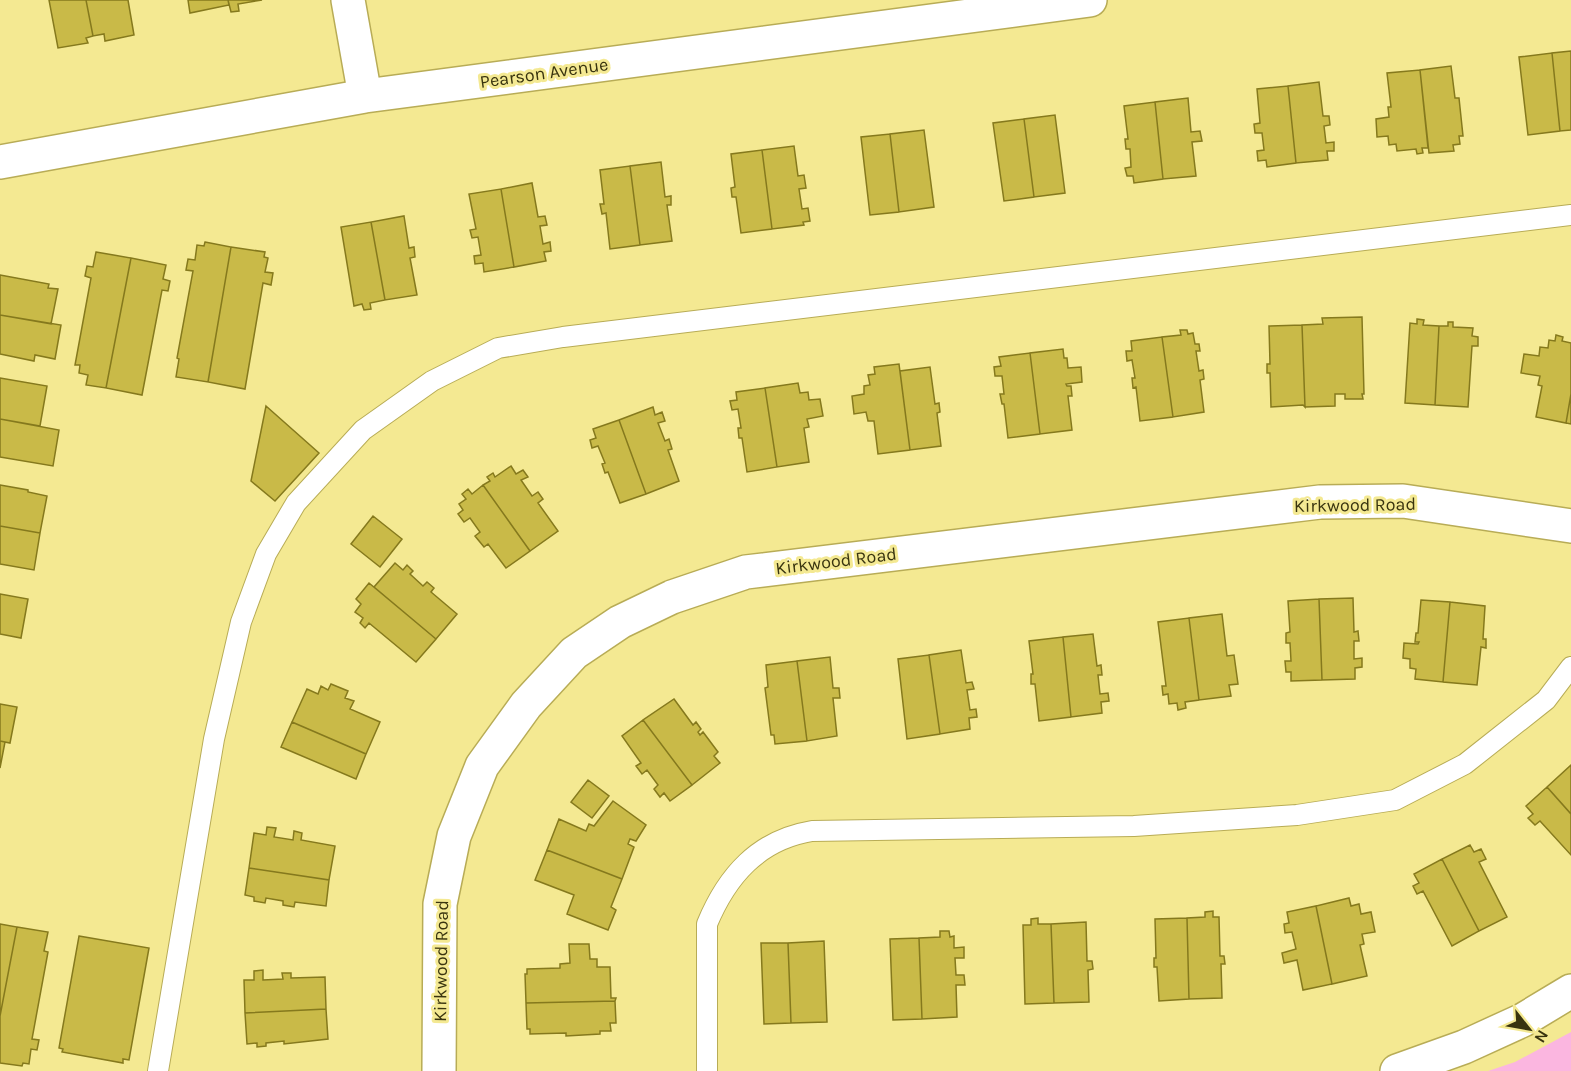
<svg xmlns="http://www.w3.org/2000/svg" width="1571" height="1071" viewBox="0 0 1571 1071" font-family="Karla,sans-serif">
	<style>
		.green { fill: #fbb6e0 }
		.building { fill: #c9ba48; stroke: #85791d; stroke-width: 1.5 }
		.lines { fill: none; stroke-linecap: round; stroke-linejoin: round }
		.service-casing { stroke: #b8ac56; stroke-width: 22 }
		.minor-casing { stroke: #b8ac56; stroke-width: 36 }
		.service { stroke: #fff; stroke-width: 20 }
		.minor { stroke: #fff; stroke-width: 33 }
		.labels { text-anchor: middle; stroke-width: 6; stroke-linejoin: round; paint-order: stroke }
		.street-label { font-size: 18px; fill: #39340f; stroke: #f4e992 }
	</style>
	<rect width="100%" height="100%" fill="#f4e992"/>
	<!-- green -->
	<path class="green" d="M1571,1032v39h-83l27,-9z"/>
	<!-- building -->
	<path class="building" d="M49,0h37l7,36 -7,2 2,5 -30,5z
		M86,0h42l6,35 -29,6 -1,-7 -11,2z
		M188,0h40l1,5 -39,8z
		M228,0h34l-24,4 1,7 -8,1z
		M1571,51v79l-11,1 -8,-78z
		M1552,53l8,78 -32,4 -9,-78z
		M1451,66l4,32h4l4,38h-4l1,8 -7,1 1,6 -25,2 -9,-83z
		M1420,70l8,78h-6l1,5 -6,1 -1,-5 -19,2 -1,-7 -7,1 -1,-9 -11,1 -1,-18 13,-2 -1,-10h3l-4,-34z
		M1319,82l4,34h6l1,9 -6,1 2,17 8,-1v9h-7l1,9 -32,3 -8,-77z
		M1288,86l8,77 -29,4 -1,-7 -8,1 -1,-10 7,-1 -2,-17h-7l-1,-9 6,-1 -3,-34z
		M1188,98l3,34 9,-1 2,10 -10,1 4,34 -33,3 -8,-77z
		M1155,102l8,77 -29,4 -1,-7h-6l-2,-8 6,-1 -1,-18h-4l-1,-10h3l-4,-33z
		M1055,115l10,78 -31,4 -10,-78z
		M1024,119l10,78 -30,4 -11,-78z
		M924,130l10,77 -35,5 -9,-78z
		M890,134l9,78 -29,3 -9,-78z
		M794,146l4,30 6,-1 2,13 -7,1 3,20 6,-1 2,13 -7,1 1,3 -32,4 -10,-79z
		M762,150l10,79 -31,4 -5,-36h-4l-1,-9 4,-1 -4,-33z
		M661,162l4,35 6,-1v9h-4l5,36 -32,4 -10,-79z
		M630,166l10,79 -30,4 -4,-36 -4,1 -2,-10h4l-4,-34z
		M532,183l6,34 7,-1 2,9 -7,1 3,18 7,-2 1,9 -7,1 2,9 -32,6 -13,-78z
		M501,189l13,78 -30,5 -1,-9 -8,1 -1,-8 7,-1 -3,-18 -6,1 -2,-8 6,-1 -7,-35z
		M404,216l5,32 5,-1 1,10 -5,1 7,37 -32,5 -14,-78z
		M371,222l14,78 -15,3 1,6 -7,1 -2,-6 -8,2 -13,-79z
		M205,242l26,5 -23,135 -32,-5 3,-18 -2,-1 16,-87 -7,-1 2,-11 7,1 2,-15 7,1z
		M231,247l34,5 -1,5 4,1 -3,14 8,1 -2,12 -8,-2 -18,106 -37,-7z
		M96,252l35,6 -25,130 -20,-3 2,-10 -9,-2 1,-8h-5l16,-87 -6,-2 2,-10 6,1z
		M131,258l35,7 -3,14 7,2 -2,10 -6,-1 -20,105 -36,-7z
		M0,275l49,9 -1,4 10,1 -7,35 -51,-9z
		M0,315l61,10 -6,34 -20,-4 -1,6 -34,-7z
		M1362,317l2,77h-2l1,5h-18v-5h-10v12l-30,1 -3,-82 21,-1 -1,-6z
		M1417,319l7,1 -1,5 16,1 -4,79 -30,-2 5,-80 7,1z
		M1448,322h5v5l20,1 -1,8 6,1v9h-6l-4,61 -33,-2 4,-79h9z
		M1302,325l3,82 -2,-2 -32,2 -1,-34h-3v-9h3l-1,-38z
		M1180,330h7l1,4 5,-1 2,11h4l1,7h-4l3,20 4,-1 1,9 -4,1 4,32 -31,5 -11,-80 19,-2z
		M1556,335l7,2 -1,4 9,2v51l-5,29 -30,-6 6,-31 -4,-1 2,-9 -19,-3 3,-19 15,2 1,-9 8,1 1,-8 6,1z
		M1162,337l11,80 -33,4 -4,-34 -3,1 -1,-10h3l-3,-18 -5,1 -1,-10h6l-1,-10z
		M1063,349l1,9h3l1,10 13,-1 1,15 -16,2 1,2h4l1,10h-4l4,34 -32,4 -10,-81z
		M1030,353l10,81 -32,4 -4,-34h-2l-2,-10h4l-2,-18h-7l-1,-9 7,-1 -2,-9z
		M899,364l11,86 -32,4 -4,-33h-6l-2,-9 -12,2 -2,-18 12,-2v-8l6,-1 -2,-10 7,-1 -1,-7z
		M930,367l5,37 4,-1 1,9 -3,1 4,33 -31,4 -10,-79z
		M0,378l47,8 -7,40 -40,-7z
		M798,383l2,10 8,-1 1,8 11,-1 3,17 -16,3 2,8 -5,1 5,34 -32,5 -12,-79z
		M765,388l12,79 -30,5 -5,-34h-3l-1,-10h3l-3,-19 -6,1 -2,-9 7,-1 -1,-8z
		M1571,394v30l-5,-1z
		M266,406l53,47 -44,48 -24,-20z
		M653,407l2,8 7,-3 3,9 -7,2 7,18 4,-2 3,10 -4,1 11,31 -33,13 -27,-74z
		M0,419l59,11 -6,36 -53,-9z
		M619,420l27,74 -26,9 -12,-31 -3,1 -3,-9 3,-1 -7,-17 -6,2 -2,-8 6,-2 -3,-9z
		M511,466l5,8 7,-4 5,7 -7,3 11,16 6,-4 5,7 -5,4 20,28 -28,20 -47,-66 7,-4 -3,-4 6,-4 2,4z
		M0,485l28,5v2l19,4 -7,37 -40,-7z
		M483,485l47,66 -24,17 -18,-24 -4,3 -9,-11 5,-4 -10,-14 -6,4 -6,-8 5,-4 -4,-6 7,-5 -4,-5 6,-5 4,5z
		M373,516l29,23 -22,28 -29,-23z
		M0,526l40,7 -6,37 -34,-6z
		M395,563l8,7 4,-5 6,6 -3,3 13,12 4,-4 7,6 -3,4 26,22 -21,25 -62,-52z
		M369,583l67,56 -20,23 -47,-39 -4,5 -5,-5 3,-5 -8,-6 6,-8 -5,-5z
		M0,594l28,5 -7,39 -21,-4z
		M1353,598l1,34 4,-1 1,10h-5v18l8,-1v9l-7,1v11l-33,1 -3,-81z
		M1319,599l3,81 -31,1v-9h-5l-1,-11h6l-1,-18h-4v-10l4,-1 -2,-31z
		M1421,600l29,2 -7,80 -28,-3 1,-10 -6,-1v-9l-7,-1 1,-15 14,1 1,-2h-4l1,-9h2z
		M1450,602l35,4 -2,33h3v9l-5,-1 -4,38 -34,-3z
		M1222,614l5,42 7,-1 4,29 -9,1 2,11 -32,4 -10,-82z
		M1189,618l10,82 -14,2 1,6 -8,2 -1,-7 -8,1 -1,-10 -5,1 -1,-9h4l-8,-64z
		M1093,634l4,32 4,-1 1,10h-4l2,19 8,-1 1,8 -8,1 1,11 -31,4 -8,-80z
		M1063,637l8,80 -32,4 -4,-37h-4v-10h2l-4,-33z
		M961,650l5,33 6,-1 2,7 -7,1 3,20 6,-1 1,8 -8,1 1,11 -30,5 -11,-79z
		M929,655l11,79 -33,5 -9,-80z
		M830,657l3,31h6l1,10h-7l4,38 -30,5 -10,-80z
		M797,661l10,80 -32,3 -1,-9h-3l-6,-47 3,-1 -2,-22z
		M331,684l17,7 -3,7 9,3 -4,8 30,13 -14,32 -74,-32 15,-33 11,5 3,-8 7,4z
		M674,699l19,26 3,-3 5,7 -3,3 2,3 3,-3 15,20 -4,4 6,7 -28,22 -49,-65z
		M0,704l17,3 -7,36 -10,-2z
		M643,720l49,65 -22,16 -6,-8 -4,4 -6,-8 4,-4 -11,-15 -5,4 -6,-8 5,-3 -19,-27z
		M292,722l74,32 -10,25 -75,-32z
		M0,741l5,1 -5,26z
		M1571,765v49l-24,-27z
		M588,780l21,16 -17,22 -21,-16z
		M1547,787l24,27v41l-31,-34 -5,4 -7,-7 5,-4 -7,-8z
		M613,801l33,24 -10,16 -6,-2 -2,5 6,3 -12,32 -75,-29 12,-31 27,12 3,-7 5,2z
		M267,827l9,1 -2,9 19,3 1,-9 8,2 -1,7 34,6 -6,34 -80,-12 5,-35 12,2z
		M1470,845l4,7 7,-3 5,10 -7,3 28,55 -28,14 -37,-72z
		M547,850l75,29 -11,28 5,3 -8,20 -41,-16 7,-19 -39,-15z
		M1442,859l37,72 -27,15 -29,-55 -6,3 -4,-8 6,-3 -5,-9z
		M249,868l80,12 -3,26 -31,-4 -1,5 -11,-2v-4l-17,-3 -1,5 -11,-2v-4l-9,-2z
		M1349,898l2,8 8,-2 2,10 10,-2 4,20 -13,2 2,10 -4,1 7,31 -35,8 -16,-78z
		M1316,906l16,78 -29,6 -6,-30 -13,3 -2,-10 14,-4 -4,-17 -7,1 -1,-9 5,-1 -2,-11z
		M1213,911v6h6l1,39h4l1,8h-4l1,34 -33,1 -2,-81 18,-1v-5z
		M1038,918v6h13l3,79 -29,1 -2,-79h8v-6z
		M1187,918l2,81 -30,2 -2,-34h-3v-9h2l-1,-39z
		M1086,922l1,39h5l1,8 -5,1 1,32 -35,1 -3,-79z
		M0,924l17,3 -17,89z
		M17,927l31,5 -4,19 4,1 -16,87 7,1 -2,10 -6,-1 -2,15 -6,-1 -1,3 -22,-3v-47z
		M940,931h9l1,6 4,-1v12l10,-1v11h-9l1,17h8l1,10h-9l1,32 -35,2 -3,-81 21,-1z
		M79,936l70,12 -20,112 -6,-1v4l-61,-11 1,-3 -4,-1z
		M919,938l3,81 -29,1 -3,-81z
		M824,941l3,81 -36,1 -3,-80z
		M761,943h27l3,80 -27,1z
		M569,944h20l1,15h7v8h13l1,31h5l-1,3 -89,2 -1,-29h2v-5l33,-1v-4l10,-1z
		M263,970v10l20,-1 -1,-6h9v5l34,-1 1,32 -81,4 -1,-33h10v-9z
		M615,1001l1,22h-6l1,8h-11v3l-34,2v-3l-36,1v-5h-3l-1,-26z
		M326,1009l2,30 -44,5v-3l-18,2v3l-9,1v-4l-10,1 -2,-31z"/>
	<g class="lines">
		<defs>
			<path id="service" d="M158,1071l56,-332 27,-117 25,-68 30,-51 67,-73 69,-49 66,-33 65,-11 1008,-122
				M707,1071v-147c20,-48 51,-84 105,-93l322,-5 163,-11 98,-15 70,-36 81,-64 25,-33"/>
			<path id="minor" d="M348,0l17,96
				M0,162l365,-66 725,-96
				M439,1071l1,-167 14,-68 28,-70 44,-61 48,-52 46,-31 52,-25 74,-25 574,-70 83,-1 168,25
				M1397,1071l67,-24 59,-27 48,-29"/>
		</defs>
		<!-- service casing -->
		<use href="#service" class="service-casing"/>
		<!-- minor casing -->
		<use href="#minor" class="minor-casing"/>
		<!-- service -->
		<use href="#service" class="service"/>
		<!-- minor -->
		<use href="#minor" class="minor"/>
	</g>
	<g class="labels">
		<!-- street labels -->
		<g class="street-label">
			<text transform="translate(544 73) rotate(-8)" y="6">Pearson Avenue</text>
			<text transform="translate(1355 505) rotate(-1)" y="6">Kirkwood Road</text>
			<text transform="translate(836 561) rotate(-7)" y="6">Kirkwood Road</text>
			<text transform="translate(441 961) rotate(-89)" y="6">Kirkwood Road</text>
		</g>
	</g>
	<!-- north arrow -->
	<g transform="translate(1529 1029) rotate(121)" stroke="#f4e992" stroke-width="4.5" paint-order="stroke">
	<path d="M0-4.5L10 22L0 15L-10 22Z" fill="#39340f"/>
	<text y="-9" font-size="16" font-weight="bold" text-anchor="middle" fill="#39340f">N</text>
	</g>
</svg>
